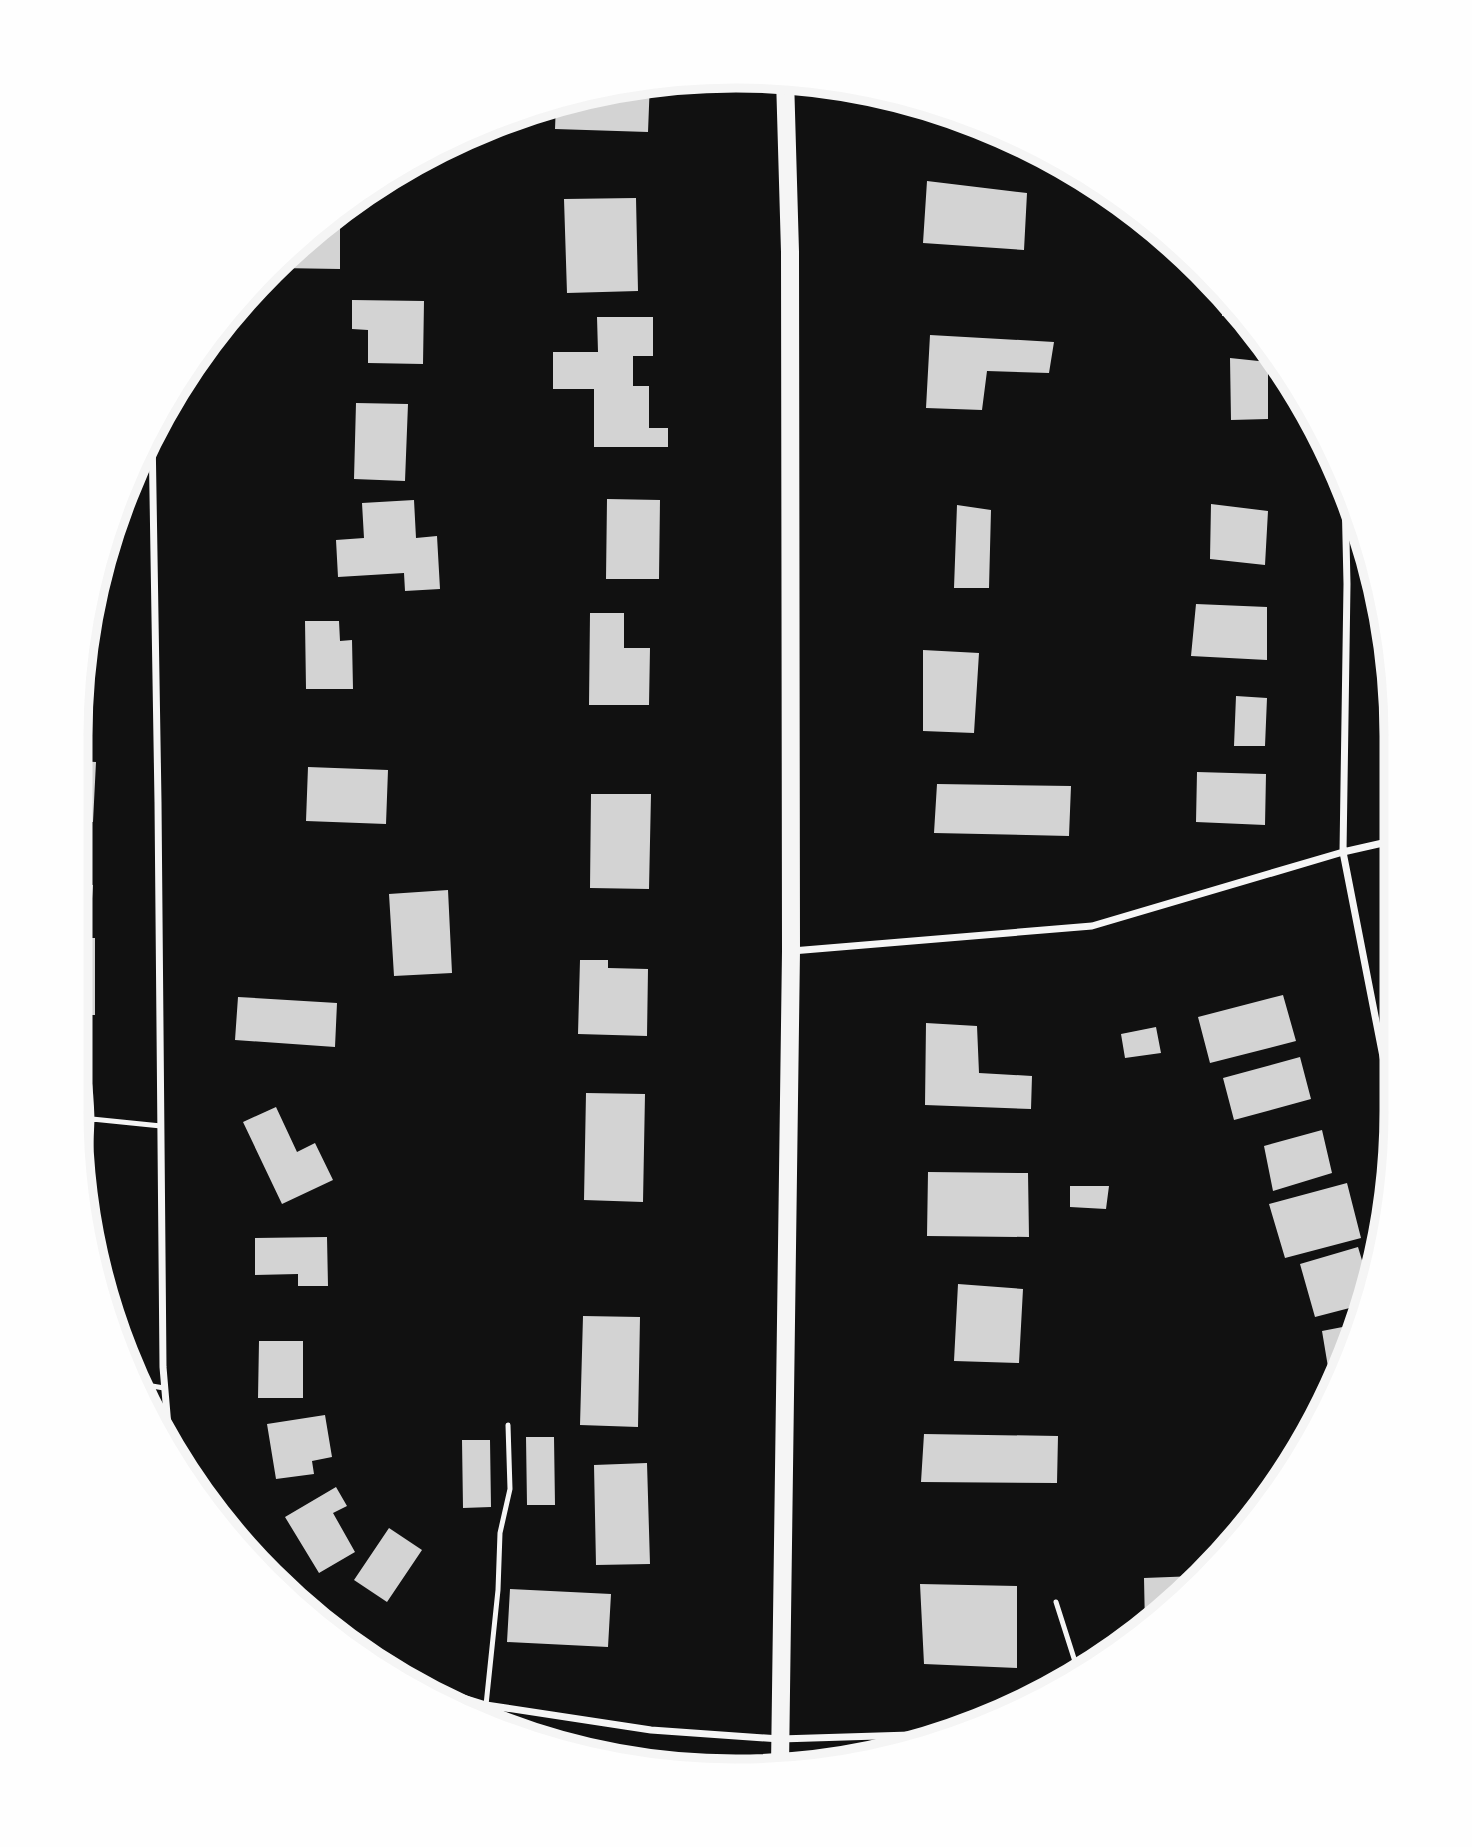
<svg xmlns="http://www.w3.org/2000/svg" width="1472" height="1847" viewBox="0 0 1472 1847" font-family="'Roboto Serif',serif">
	<style>
		.building { fill: #d3d3d3 }
		.lines { fill: none; stroke-linecap: round; stroke-linejoin: round }
		.service { stroke: #f5f5f5; stroke-width: 5 }
		.minor { stroke: #f5f5f5; stroke-width: 7 }
		.primary { stroke: #f5f5f5; stroke-width: 18 }
		.rim { fill: none; stroke: #f5f5f5; stroke-width: 9 }
	</style>
	<rect width="100%" height="100%" fill="#111"/>
	<!-- building -->
	<path class="building" d="M650,81l-2,51 -93,-3 1,-26z
		M927,181l100,12 -3,57 -101,-7z
		M636,198l2,93 -71,2 -3,-94z
		M336,221h4v48l-61,-1z
		M1222,290l11,11 11,15h-22z
		M352,300l72,1 -1,63 -55,-1v-33l-16,-1z
		M597,317h56v39h-20v30h16v42h19v19h-74v-58h-41v-37h45z
		M930,335l124,7 -5,31 -62,-2 -5,39 -56,-2z
		M1230,358l38,4v57l-37,1z
		M356,403l52,1 -3,77 -51,-2z
		M607,499l53,1 -1,79h-53z
		M414,500l2,38 21,-2 3,53 -35,2 -1,-18 -66,4 -2,-37 28,-2 -2,-35z
		M1211,504l57,7 -3,54 -55,-6z
		M957,505l34,5 -2,78h-35z
		M1196,604l71,3v53l-76,-4z
		M93,613l2,65h-15l8,-44z
		M590,613h34v35h26l-1,57h-60z
		M305,621h34l1,20 12,-1 1,49h-47z
		M923,650l56,3 -5,80 -51,-2z
		M1236,696l31,2 -2,48h-31z
		M76,761l20,1 -3,60 -17,-1z
		M308,767l80,3 -2,54 -80,-3z
		M1197,772l69,2 -1,51 -69,-3z
		M937,784l134,2 -2,50 -135,-3z
		M591,794h60l-2,95 -59,-1z
		M76,883l17,2 -2,27 -15,-1z
		M448,890l4,83 -58,3 -5,-82z
		M76,938h19v77h-19z
		M580,960h28v8l40,1 -1,67 -69,-2z
		M1283,995l13,46 -86,22 -12,-46z
		M238,997l99,6 -2,44 -100,-7z
		M926,1023l51,3 2,47 53,3 -1,33 -106,-4z
		M1156,1027l5,26 -36,5 -4,-24z
		M1300,1057l11,42 -77,21 -11,-42z
		M586,1093l59,1 -2,108 -59,-2z
		M276,1107l21,45 18,-9 18,37 -51,24 -39,-82z
		M1322,1130l10,43 -59,18 -9,-45z
		M928,1172l100,1 1,64 -102,-1z
		M1347,1183l14,55 -76,20 -16,-54z
		M1070,1186h39l-3,23 -36,-2z
		M327,1237l1,49h-30v-12l-43,1v-37z
		M1358,1247l12,40 -5,17 -50,13 -15,-53z
		M958,1284l65,5 -4,74 -65,-2z
		M583,1316l57,1 -2,110 -58,-2z
		M1358,1324l-15,47 -14,2 -7,-42z
		M259,1341h44v57h-45z
		M325,1415l7,42 -20,4 2,13 -38,5 -9,-55z
		M924,1434l134,2 -1,47 -136,-1z
		M526,1437h28l1,68h-28z
		M462,1440h28l1,67 -28,1z
		M647,1463l3,101 -54,1 -2,-100z
		M336,1487l11,19 -14,7 22,39 -36,21 -34,-56z
		M389,1528l33,22 -35,52 -33,-22z
		M1196,1576v4l-24,28 -27,19 -1,-49z
		M920,1584l97,2v82l-93,-4z
		M510,1589l101,5 -3,53 -101,-5z"/>
	<g class="lines">
		<!-- service -->
		<path class="service" d="M75,1041c15,25 16,49 17,78
			M88,1212l4,-93 69,7
			M140,1384l24,4
			M1056,1602l23,72
			M486,1705l12,-115 2,-57 10,-44 -2,-64"/>
		<!-- minor -->
		<path class="minor" d="M152,432l6,370 5,565 7,83
			M1345,494l2,90 -4,268 42,215 12,41
			M792,951l300,-25 251,-74 53,-12
			M399,1678l87,27 165,25 129,9 163,-5"/>
		<!-- primary -->
		<path class="primary" d="M780,1766l11,-815 -1,-699 -5,-174"/>
	</g>
	<!-- crop -->
	<path d="M0 0H1472V1847H0ZM736 88H736A648 648 0 0 1 1384 736V1111A648 648 0 0 1 736 1759H736A648 648 0 0 1 88 1111V736A648 648 0 0 1 736 88Z" fill="#fefefe" fill-rule="evenodd"/>
	<path class="rim" d="M736 88H736A648 648 0 0 1 1384 736V1111A648 648 0 0 1 736 1759H736A648 648 0 0 1 88 1111V736A648 648 0 0 1 736 88Z"/>
</svg>
